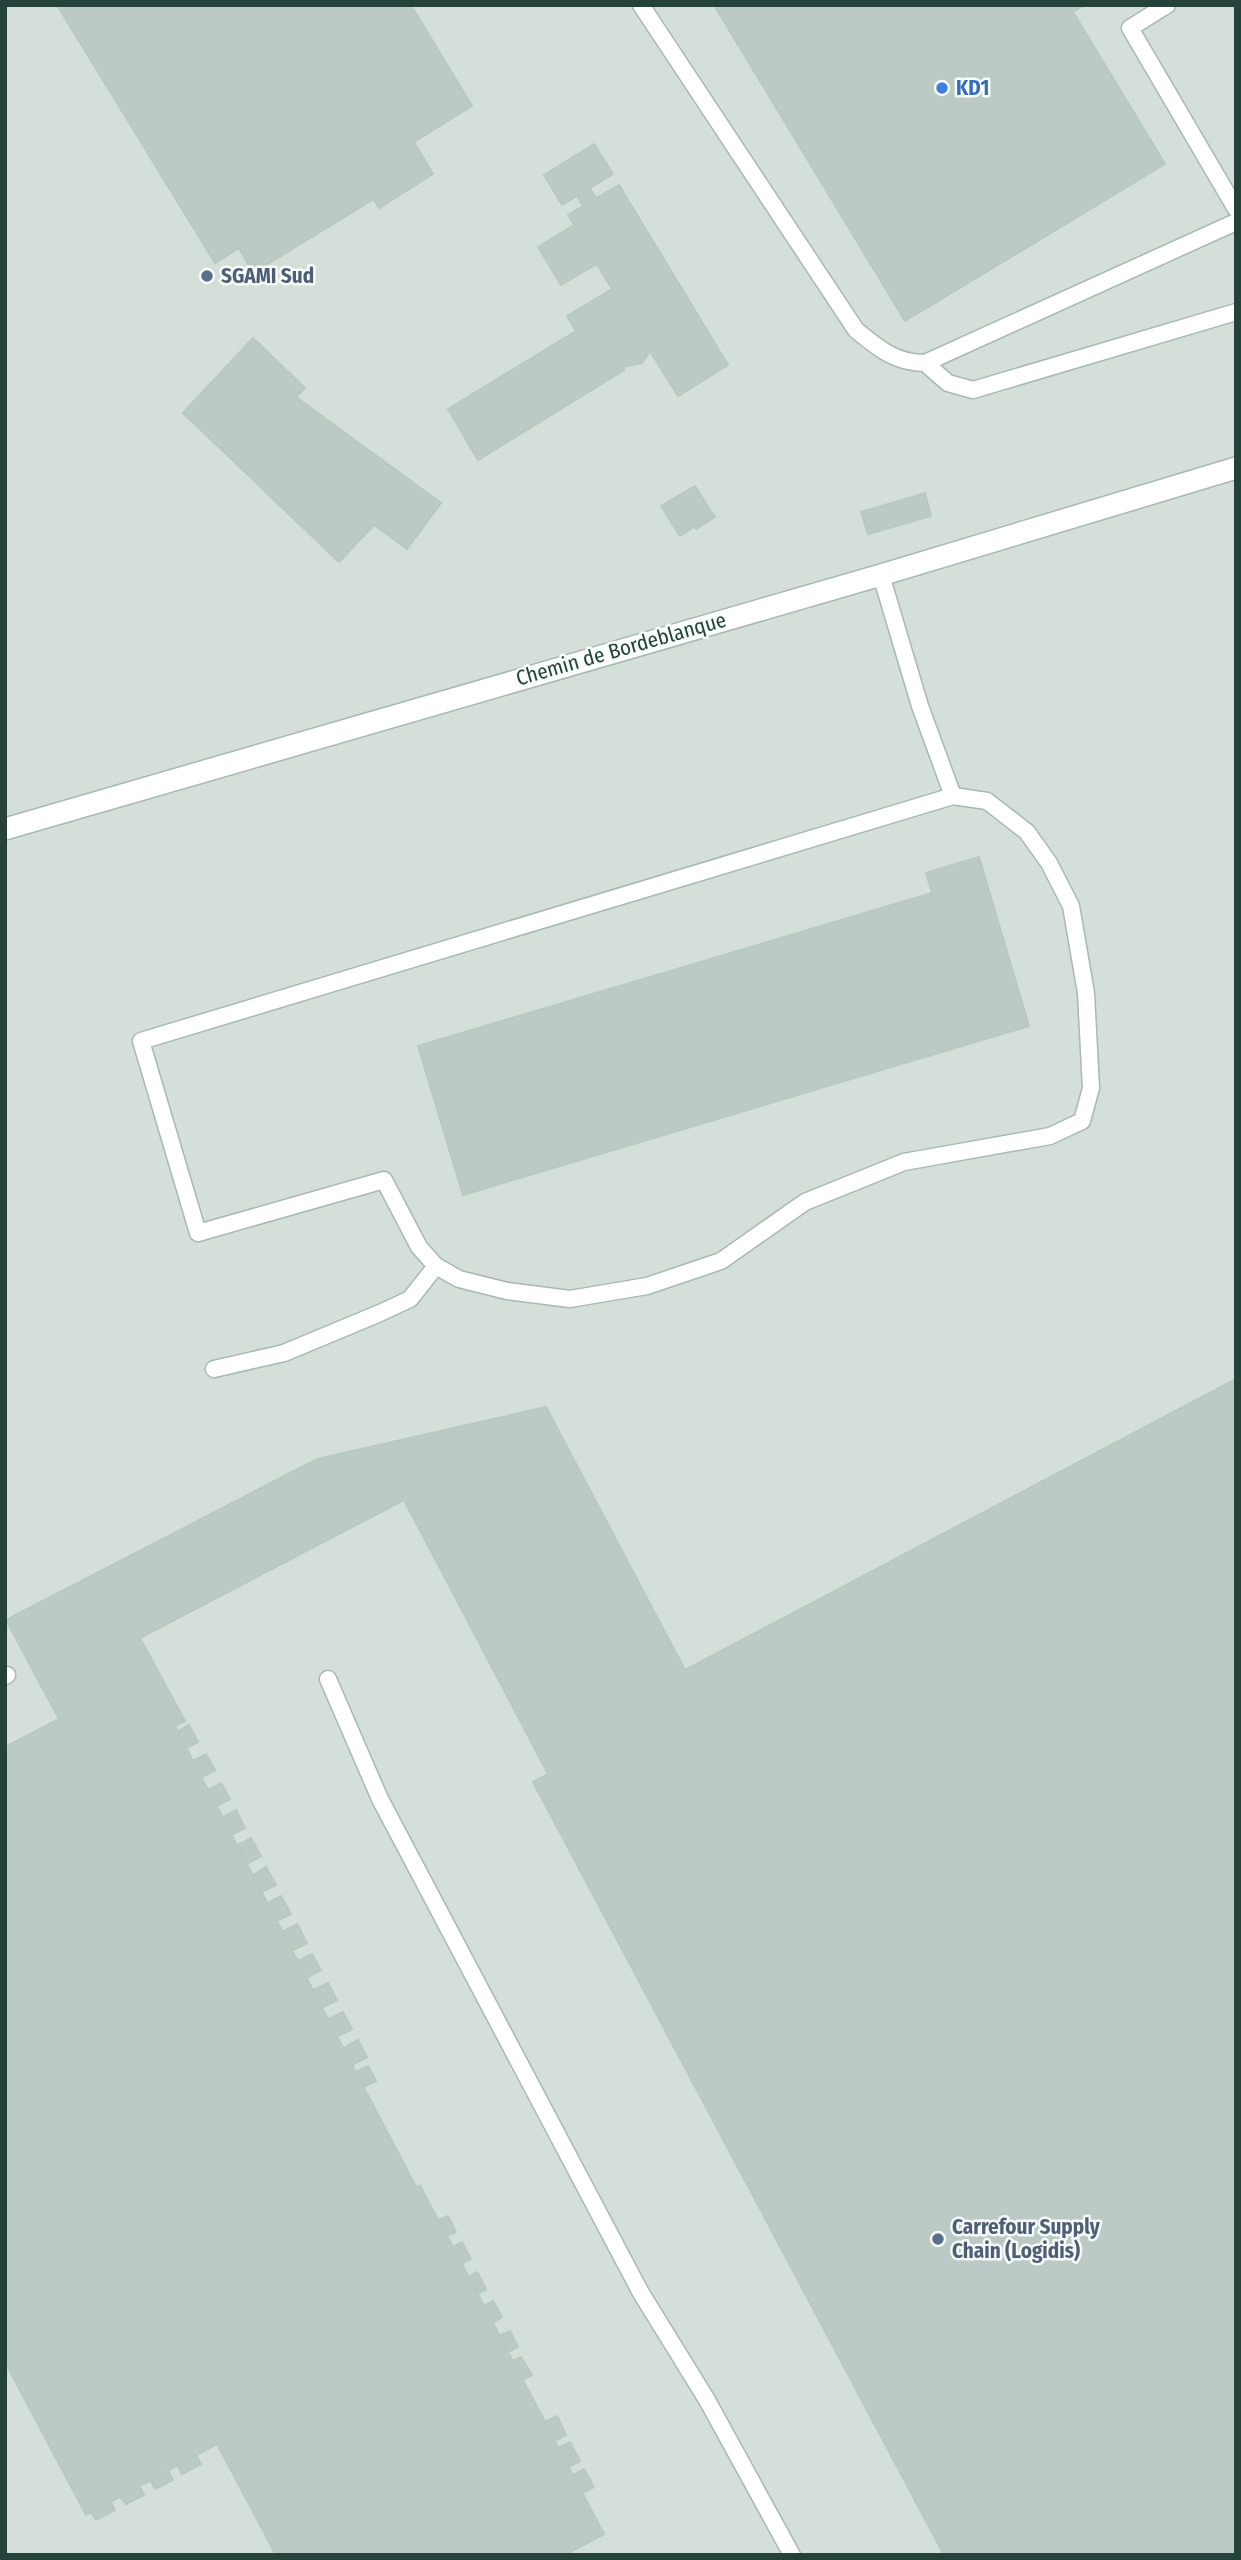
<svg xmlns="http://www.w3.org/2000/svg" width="1241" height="2560" viewBox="0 0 1241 2560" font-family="'Fira Sans Condensed',sans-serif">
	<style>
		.built { fill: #d4dfda }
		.building { fill: #bbcac4; stroke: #b8c9c2; stroke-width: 2 }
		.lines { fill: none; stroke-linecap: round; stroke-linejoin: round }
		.lane-casing { stroke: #a8b8b2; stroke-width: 19 }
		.street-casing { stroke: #a8b8b2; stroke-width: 24 }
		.lane { stroke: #fff; stroke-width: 16 }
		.street { stroke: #fff; stroke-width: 21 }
		.shop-dot { fill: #3f7fe0; stroke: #f7fbf9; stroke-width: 2.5 }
		.service-dot { fill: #5c6f8a; stroke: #f7fbf9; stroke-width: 2.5 }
		.labels { text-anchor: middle; stroke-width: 5; stroke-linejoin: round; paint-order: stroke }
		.shop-label { font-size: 21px; font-weight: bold; fill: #366cbe; stroke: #f7fbf9; text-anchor: start }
		.service-label { font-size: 21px; font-weight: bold; fill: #4e5e75; stroke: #f7fbf9; text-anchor: start }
		.street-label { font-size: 21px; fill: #24423a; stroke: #f7fbf9 }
	</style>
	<rect width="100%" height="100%" fill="#e6efeb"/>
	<!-- built -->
	<path class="built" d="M5,5h1231v2550h-1231z"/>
	<!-- building -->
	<path class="building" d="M57,5h354l61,101 -58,36 19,32 -54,34 -5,-9 -121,74 -14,-25 -24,15z
		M714,5h370l-11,7 92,152 -260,157z
		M594,144l19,30 -23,14 6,10 23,-13 109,180 -50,31 -28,-45 -8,12 -19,4 1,3 -146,90 -30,-51 128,-78 -9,-15 45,-27 -15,-25 -36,21 -23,-38 36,-22 -6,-10 15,-9 -6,-10 -15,9 -18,-30z
		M253,338l52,50 -9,9 145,106 -34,46 -33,-24 -35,37 -156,-149z
		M695,486l15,24 -18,12 3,4 -15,10 -19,-30z
		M925,493l6,23 -63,18 -7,-22z
		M710,510l5,7 -19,12 -4,-7z
		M979,857l50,169 -566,169 -45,-149 514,-153 -6,-20z
		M1236,1379v1176h-292l-411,-773 15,-8 -144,-274 -264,138 45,83 -10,5 18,35 223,426 4,-1 33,61 151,287 -39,21h-289l-59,-111 -131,71 -81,-153v-615l54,-28 -53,-99 311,-161 229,-52 139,263z
		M189,1725l9,17 -11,6 -9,-17z
		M206,1754l9,16 -13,7 -9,-16z
		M221,1783l9,16 -13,7 -9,-16z
		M236,1810l9,18 -13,7 -9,-18z
		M251,1838l10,18 -14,8 -9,-19z
		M266,1867l10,18 -14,7 -9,-17z
		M281,1896l10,18 -14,7 -9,-18z
		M297,1924l10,19 -15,8 -10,-19z
		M312,1954l9,16 -15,8 -8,-17z
		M328,1983l9,17 -15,8 -9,-18z
		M343,2012l9,17 -15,8 -9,-18z
		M358,2040l9,17 -15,8 -8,-17z
		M368,2066l8,15 -12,6 -8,-15z
		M448,2216l8,16 -10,4 -8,-16z
		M462,2242l9,17 -10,5 -8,-17z
		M477,2272l9,17 -9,5 -9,-17z
		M493,2301l9,16 -10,6 -9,-17z
		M510,2331l8,16 -10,5 -9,-16z
		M521,2357l11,18 -10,5 -9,-19z
		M557,2416l9,19 -12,6 -9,-19z
		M570,2442l10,19 -12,6 -10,-19z
		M196,2455l5,9 -19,10 -4,-9z
		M584,2469l10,18 -11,6 -10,-18z
		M168,2470l5,10 -18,9 -5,-9z
		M140,2487l4,8 -18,9 -6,-7z
		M111,2502l4,8 -19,10 -5,-8z"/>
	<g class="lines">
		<defs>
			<path id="lane" d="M641,5l215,325c22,18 39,33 69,33l311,-141
				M1167,5l-37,23 106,181
				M925,363l23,20 25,7 263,-78
				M881,575l39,131 33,90 -812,245 57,192 186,-53 35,67 17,19 23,13 48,12 63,8 77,-13 74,-25 84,-59 99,-40 146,-26 32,-15 9,-33 -5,-95 -15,-87 -22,-43 -22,-31 -40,-31 -34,-5
				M214,1369l70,-16 96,-40 30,-14 26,-33
				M5,1676l2,-1
				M328,1679l52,120 261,494 66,107 85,155"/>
			<path id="street" d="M5,829l876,-254 355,-107"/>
		</defs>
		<!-- lane casing -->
		<use href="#lane" class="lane-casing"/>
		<!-- street casing -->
		<use href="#street" class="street-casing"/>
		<!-- lane -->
		<use href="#lane" class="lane"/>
		<!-- street -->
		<use href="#street" class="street"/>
	</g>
	<!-- markers -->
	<circle class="shop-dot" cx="942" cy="88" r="7"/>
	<g class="service-dot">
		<circle cx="207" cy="276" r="7"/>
		<circle cx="938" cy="2239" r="7"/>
	</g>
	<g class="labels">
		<!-- shop labels -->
		<g class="shop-label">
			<text x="956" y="95">KD1</text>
		</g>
		<!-- service labels -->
		<g class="service-label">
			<text x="221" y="283">SGAMI Sud</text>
			<text x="952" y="2234">Carrefour Supply<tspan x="952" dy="24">Chain (Logidis)</tspan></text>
		</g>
		<!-- street labels -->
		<g class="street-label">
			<text transform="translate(621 649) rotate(-16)" y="7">Chemin de Bordeblanque</text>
		</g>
	</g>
	<!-- border -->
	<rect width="1241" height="2560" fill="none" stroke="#24423a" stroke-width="14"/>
</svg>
